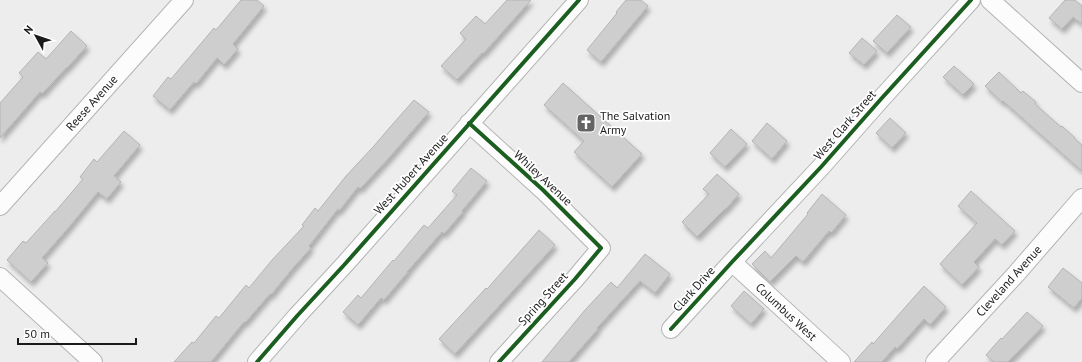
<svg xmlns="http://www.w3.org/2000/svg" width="1082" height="362" viewBox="0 0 1082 362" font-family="'PT Sans',sans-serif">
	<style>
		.building { fill: #cececf; stroke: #b4b4b4; filter: url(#shadow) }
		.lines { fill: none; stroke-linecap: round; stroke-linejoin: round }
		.minor-casing { stroke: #b3b3b4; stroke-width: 20 }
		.minor { stroke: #fcfcfc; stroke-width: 18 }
		.cycleway-casing { stroke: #fff; stroke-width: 6 }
		.cycleway { stroke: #1b5e20; stroke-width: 4 }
		.labels { text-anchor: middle; stroke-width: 3.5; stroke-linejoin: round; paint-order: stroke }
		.street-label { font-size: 12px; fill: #1a1a1b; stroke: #fff }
		.poi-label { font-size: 12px; fill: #1a1a1b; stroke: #fff; text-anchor: start }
	</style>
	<defs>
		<filter id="shadow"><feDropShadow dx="2.5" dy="4.5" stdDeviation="2" flood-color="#0004"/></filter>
	</defs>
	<rect width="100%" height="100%" fill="#ededee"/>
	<!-- building -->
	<path class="building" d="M241,0h16l7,6 -31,38 5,5 -14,16 -7,-7 -21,26 -2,-2 -24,28 -17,-14 15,-19 3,2 43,-51 2,2z
		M507,0h24l-48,54 -1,-1 -25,27 -16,-14 25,-27 -6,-6 16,-17 9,8z
		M626,0h15l7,6 -47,56 -14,-12 30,-37 -1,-1z
		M1065,0h10l7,6v18l-9,-7 -11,12 -13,-11z
		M897,15l14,12 -24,26 -14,-12z
		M71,31l16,15 -20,22h-1l-24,26 -2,-2 -40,46v-35l23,-26 -4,-4 19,-21 8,7z
		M862,38l15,13 -13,14 -15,-12z
		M954,66l20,18 -11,11 -20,-18z
		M999,72l22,21 2,-2 13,11 -1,2 26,23 1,-1 13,12v1l7,6v26l-79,-70 -1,1 -17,-16z
		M563,83l79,71 -30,33 -38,-35 10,-11 -40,-36z
		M414,100l15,12 -41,47 -28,30 -2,-2 -19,24 -1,-2 -29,37 2,2 -18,20 -22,27 -1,-1 -25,29 -1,-1 -33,40h-37l18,-20 2,1 22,-27 3,2 27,-33 3,3 23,-28 32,-34 -2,-1 13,-17 3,3 28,-35 27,-29 18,-21z
		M890,118l16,15 -14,15 -16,-15z
		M767,123l20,18 -15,18 -20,-18z
		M731,129l16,15 -22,23 -15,-14z
		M124,131l16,14 -26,31 7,6 -14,17 -9,-7 -28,34 -28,32 6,5 -17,19 -24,-22 16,-19 3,2 29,-32v1l28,-33 -3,-2 14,-18 3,3z
		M471,168l16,13 -25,30 1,1 -19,22 -2,-2 -35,40h1l-24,28 -3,-2 -23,27 -15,-13 15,-17 3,3 32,-38 1,1 30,-36 4,3 29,-33 -5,-4z
		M717,174l22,20 -13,15h-1l-28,28 -15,-15 27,-28 -6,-5z
		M971,191l44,40 -13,14 -7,-6 -21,23 5,5 -17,18 -22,-21 37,-41 -19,-17z
		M822,194l24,21 -15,18 -2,-2 -26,31 -7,-6 -26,26 -18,-18 13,-13 6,7 37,-44 -1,-1z
		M539,230l16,15 -100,109 -16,-15 47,-51 1,1z
		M645,254l25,20 -15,19 -15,-12 -43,47 1,1 -29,33h-27l43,-52 26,-28 6,6z
		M1063,268l19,15v15l-8,10 -26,-21z
		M924,286l22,21 -16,18 -6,-6 -27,30 -2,-2 -13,15h-28l18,-20 1,2 35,-40z
		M744,291l20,18 -13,15 -20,-18z
		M1027,312l16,14 -35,36h-14l-8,-7 15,-17 1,1z"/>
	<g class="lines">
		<defs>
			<path id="minor" d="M990,0l92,83
				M469,123l74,67 58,58 -26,31 -76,83
				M0,206l184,-206
				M732,262l109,100
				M0,277l93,85
				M671,329l61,-67 89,-95 60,-68 90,-99
				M257,362l40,-46 48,-52 234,-264
				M935,362l81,-88 66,-76"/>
		</defs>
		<!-- minor casing -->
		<use href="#minor" class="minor-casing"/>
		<!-- minor -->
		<use href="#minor" class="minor"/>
		<defs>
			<path id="cycleway" d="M469,123l74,67 58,58 -26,31 -76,83
				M671,329l61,-67 89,-95 60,-68 90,-99
				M257,362l40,-46 48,-52 234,-264"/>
		</defs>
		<!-- cycleway casing -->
		<use href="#cycleway" class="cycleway-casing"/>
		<!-- cycleway -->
		<use href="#cycleway" class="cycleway"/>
	</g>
	<!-- icons -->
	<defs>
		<symbol id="church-square" viewBox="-11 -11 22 22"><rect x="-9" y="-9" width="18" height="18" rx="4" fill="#646465" stroke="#fff"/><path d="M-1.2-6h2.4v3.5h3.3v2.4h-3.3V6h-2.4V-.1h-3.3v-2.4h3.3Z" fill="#fff"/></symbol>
	</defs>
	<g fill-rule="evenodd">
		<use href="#church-square" x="575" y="112" width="22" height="22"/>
	</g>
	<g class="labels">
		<!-- street labels -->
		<g class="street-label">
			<text transform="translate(92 103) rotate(-48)" y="4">Reese Avenue</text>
			<text transform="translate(845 125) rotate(-49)" y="4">West Clark Street</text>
			<text transform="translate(411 174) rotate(-48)" y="4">West Hubert Avenue</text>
			<text transform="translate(543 178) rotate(43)" y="4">Whiley Avenue</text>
			<text transform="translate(1009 281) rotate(-48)" y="4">Cleveland Avenue</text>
			<text transform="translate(694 289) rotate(-48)" y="4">Clark Drive</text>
			<text transform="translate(543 299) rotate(-48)" y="4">Spring Street</text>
			<text transform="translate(786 312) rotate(43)" y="4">Columbus West</text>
		</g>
		<!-- poi labels -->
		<g class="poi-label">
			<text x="600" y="120">The Salvation<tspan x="600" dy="14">Army</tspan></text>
		</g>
	</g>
	<!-- north arrow -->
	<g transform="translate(36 36) rotate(310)" stroke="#ffffff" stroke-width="3" paint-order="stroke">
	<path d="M0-3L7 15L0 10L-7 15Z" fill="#1a1a1b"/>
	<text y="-6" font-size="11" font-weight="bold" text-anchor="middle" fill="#1a1a1b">N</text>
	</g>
	<!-- scale -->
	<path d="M18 338v6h118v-6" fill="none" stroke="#1a1a1b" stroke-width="2"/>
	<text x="24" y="338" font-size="12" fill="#1a1a1b" stroke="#ffffff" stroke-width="3" paint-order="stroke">50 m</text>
</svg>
